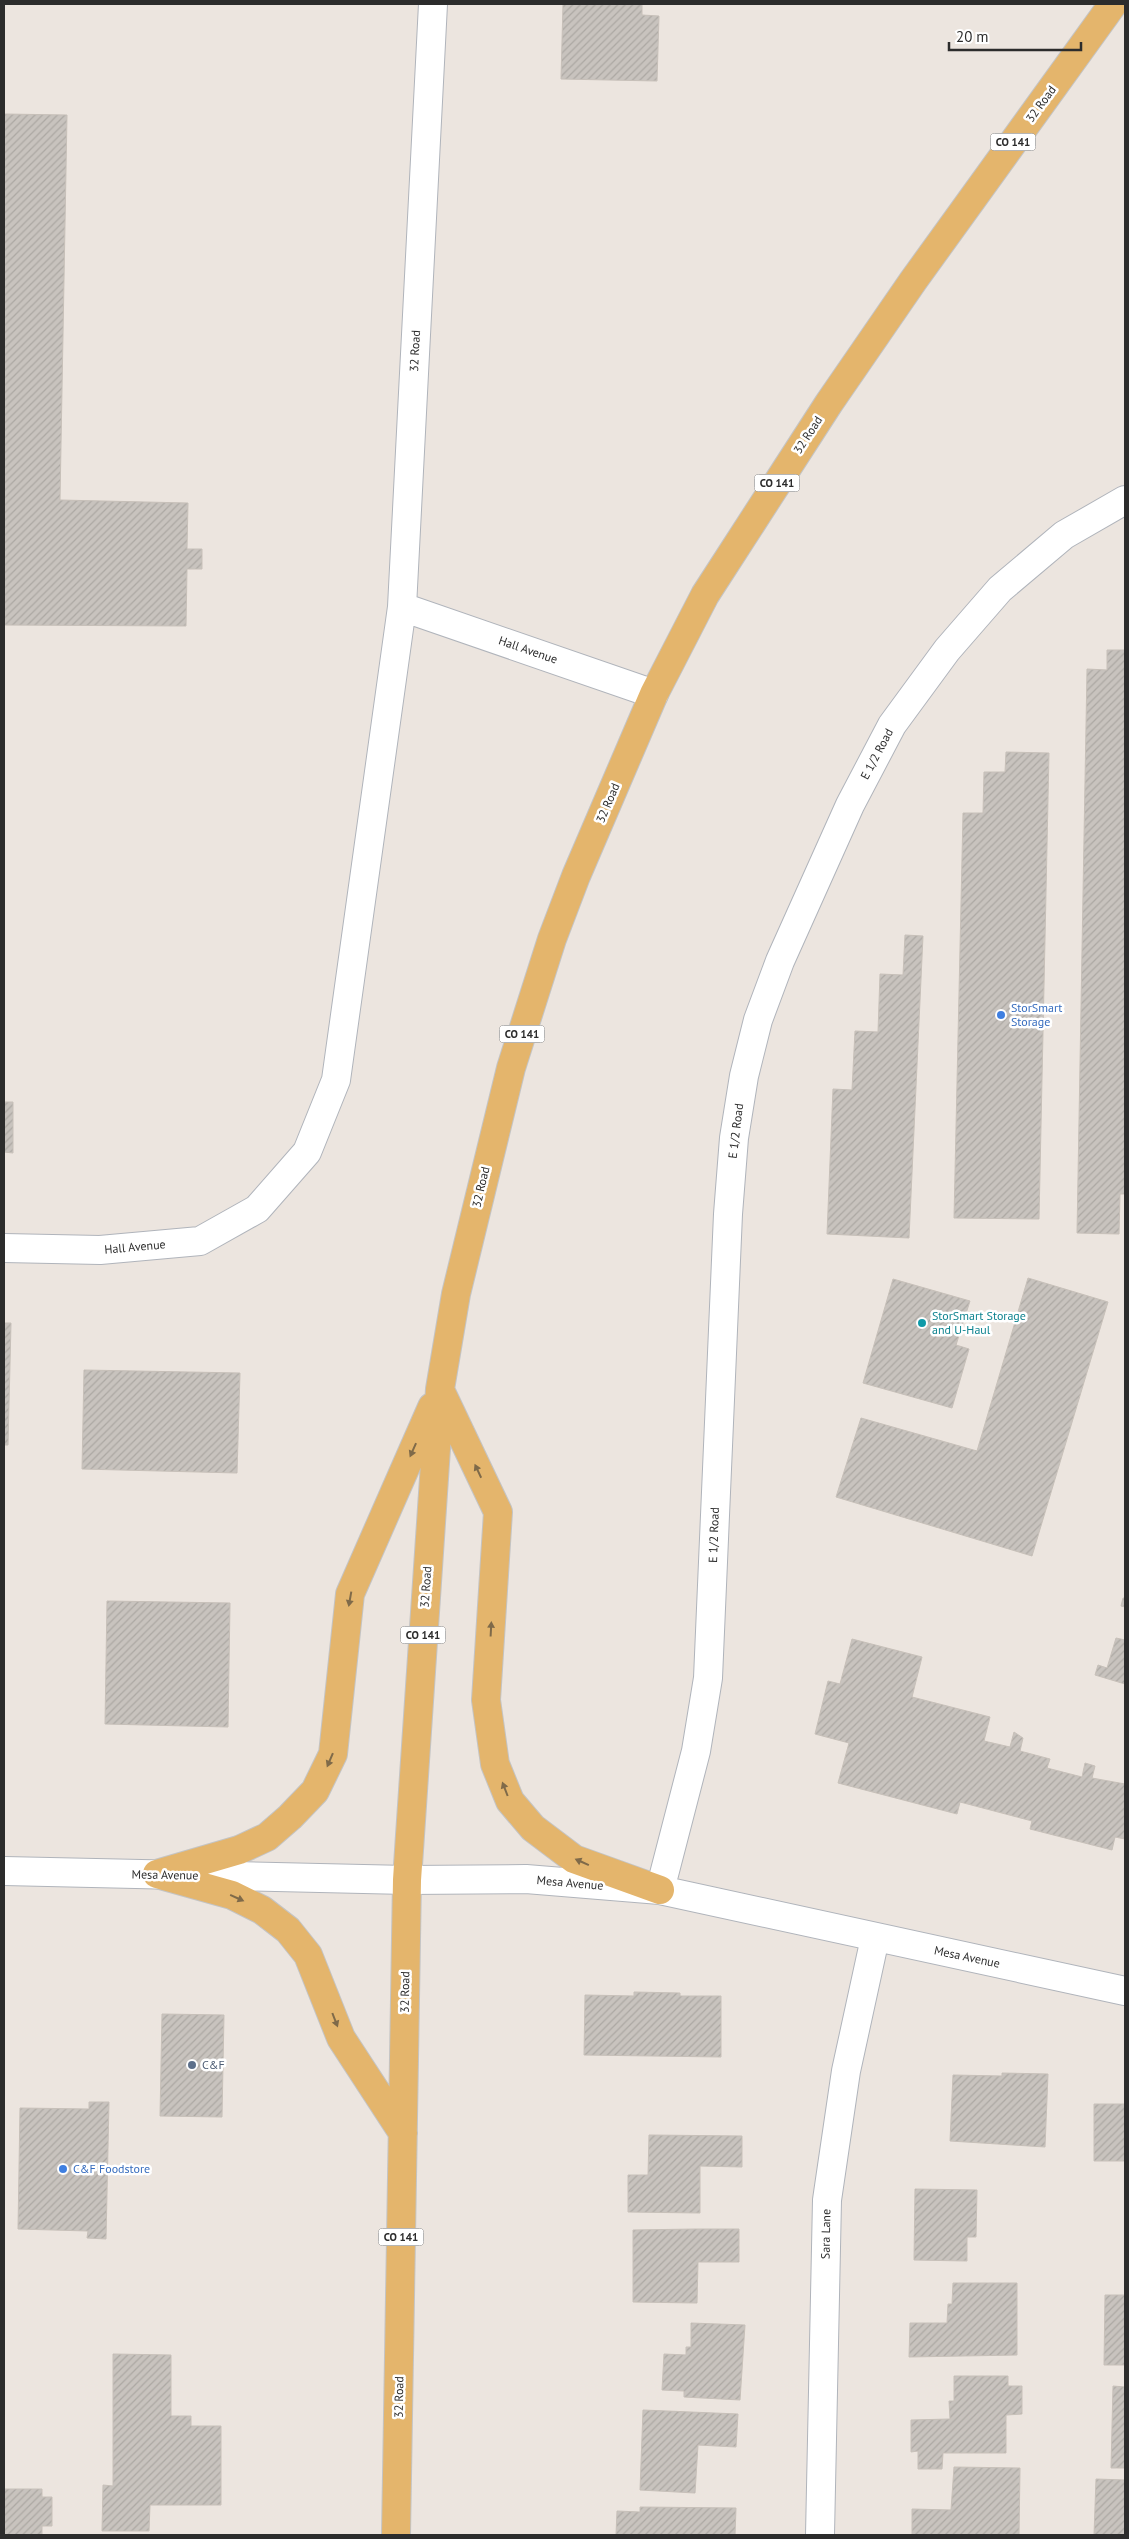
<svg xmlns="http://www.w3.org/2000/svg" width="1129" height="2539" viewBox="0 0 1129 2539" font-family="'PT Sans',sans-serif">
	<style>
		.building { fill: url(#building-hatch); stroke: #c7c0b9 }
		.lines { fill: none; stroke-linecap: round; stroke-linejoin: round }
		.minor-casing { stroke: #b0b4bb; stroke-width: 30 }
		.major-casing { stroke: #c4c4c4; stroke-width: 30 }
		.minor { stroke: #fff; stroke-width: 28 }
		.major { stroke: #e4b56c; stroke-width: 28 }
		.oneway { fill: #7f6a49 }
		.shop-dot { fill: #3f7fe0; stroke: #fff; stroke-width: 2 }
		.culture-dot { fill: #0f9aa8; stroke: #fff; stroke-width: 2 }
		.service-dot { fill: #5c6f8a; stroke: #fff; stroke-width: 2 }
		.labels { text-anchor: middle; stroke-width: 5; stroke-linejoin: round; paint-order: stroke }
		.shield { fill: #fff; stroke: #6b6b6b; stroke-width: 1 }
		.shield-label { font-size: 11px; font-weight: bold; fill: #2c2c2c }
		.street-label { font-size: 12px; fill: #2c2c2c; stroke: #fff }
		.shop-label { font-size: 12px; fill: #366cbe; stroke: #fff; text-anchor: start }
		.culture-label { font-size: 12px; fill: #0d838f; stroke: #fff; text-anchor: start }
		.service-label { font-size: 12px; fill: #4e5e75; stroke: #fff; text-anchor: start }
	</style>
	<defs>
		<pattern id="building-hatch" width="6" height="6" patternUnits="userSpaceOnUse" patternTransform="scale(1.25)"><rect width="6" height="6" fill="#c8c3be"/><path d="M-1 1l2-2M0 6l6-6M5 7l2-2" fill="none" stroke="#aca8a3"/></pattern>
	</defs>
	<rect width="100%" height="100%" fill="#ece5df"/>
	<!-- building -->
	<path class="building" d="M563,4h79v11l17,1 -2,65 -96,-2z
		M4,114l63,1 -7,385 128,3 -1,46h15v20h-15l-1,57 -182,-1z
		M1107,650h18v544h-5l-1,40 -42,-1 10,-564 20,1z
		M1006,752l43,1 -10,466 -85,-1 9,-405h20l1,-41h21z
		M905,935l18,1 -14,302 -82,-4 6,-145 19,1 3,-59 23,1 2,-58 23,1z
		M4,1102h9v51l-9,-1z
		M1028,1278l80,24 -76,254 -196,-59 25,-79 116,33z
		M893,1279l77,22 -14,44 13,4 -17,59 -89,-25z
		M4,1323h7l-3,122h-4z
		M84,1370l156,3 -3,100 -155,-4z
		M1123,1598h2v9l-4,-1z
		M107,1601l123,2 -2,124 -123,-3z
		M1116,1638l9,2v-2v46l-30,-9 3,-10 9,3z
		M852,1639l70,18 -10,40 78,20 -6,24 26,6 4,-15 9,6 -3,13 30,8 -3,9 35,9 3,-14 10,3 -3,12 33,6v55l-10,-2 -3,13 -82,-21 2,-8 -72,-19 -3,12 -119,-31 11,-40 -34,-9 13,-53 12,3z
		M634,1992l46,1v3h41v61l-137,-2 1,-60 49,1z
		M162,2014l62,1 -2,102 -62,-1z
		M1002,2073l46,1 -3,73 -95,-6 3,-66 49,1z
		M89,2102h20l-3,137 -19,-1 1,-7 -70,-2 2,-121 69,1z
		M1094,2104h31v57h-31z
		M649,2135l93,1v31l-42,-1v47l-72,-1v-37h20z
		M915,2189l62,1 -1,47h-9v24l-53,-1z
		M695,2229h44v33h-41l-1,41 -64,-1v-72z
		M953,2283h64v72l-108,2 1,-34h37l1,-19h4z
		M1105,2295h20v70h-21z
		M691,2323l54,2 -5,75 -56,-3v-6l-22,-1 2,-36 22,1v-8h5z
		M113,2354l58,1v61h20v10h30v79h-71l-1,26h-47l1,-46 10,1z
		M954,2376h54v10h14v28l-16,1v38h-63l-1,16h-24v-18l-7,1v-32l39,-1 -1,-18h5z
		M1113,2386l12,1v81h-14z
		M643,2410l95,4 -2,33 -38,-2 -3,48 -55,-3z
		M954,2467l66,1 -1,67h-107v-26l39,1z
		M1096,2479l29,1v55h-31z
		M4,2489h38v8h10v29h-10v9h-38z
		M640,2507l96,1 -1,27h-119l1,-24 23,1z"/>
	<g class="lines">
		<defs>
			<path id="minor" d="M402,607l252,87
				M4,1248l96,2 100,-9 57,-32 50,-57 29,-72 66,-473 31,-603
				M4,1871l403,9 119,-1 134,11 465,101
				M660,1890l36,-139 12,-73 20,-464 6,-76 10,-62 14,-56 22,-59 70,-156 42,-80 55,-75 53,-61 64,-54 61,-35
				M820,2535l7,-335 19,-129 29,-133"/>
			<path id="major" d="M440,1390l58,122 -12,188 9,64 15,37 23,27 41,31 86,31
				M157,1874l82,-24 28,-13 23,-20 25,-26 18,-37 17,-160 82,-187
				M157,1874l75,21 30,15 26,20 20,25 33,83 62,95
				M396,2535l11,-655 33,-491 16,-95 55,-226 41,-129 24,-63 78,-182 51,-99 124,-192 84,-122 200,-277"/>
		</defs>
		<!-- minor casing -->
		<use href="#minor" class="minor-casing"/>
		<!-- major casing -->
		<use href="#major" class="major-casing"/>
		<!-- minor -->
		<use href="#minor" class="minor"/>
		<!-- major -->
		<use href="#major" class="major"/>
	</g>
	<!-- one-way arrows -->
	<defs><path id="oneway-solid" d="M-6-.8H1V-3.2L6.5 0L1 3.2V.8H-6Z" transform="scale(1.25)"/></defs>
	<g class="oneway">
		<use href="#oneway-solid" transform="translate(413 1450) rotate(114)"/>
		<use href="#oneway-solid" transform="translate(478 1471) rotate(-115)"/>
		<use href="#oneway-solid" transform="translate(350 1599) rotate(100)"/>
		<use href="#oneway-solid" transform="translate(491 1629) rotate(-87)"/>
		<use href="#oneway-solid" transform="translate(330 1760) rotate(113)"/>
		<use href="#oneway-solid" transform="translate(505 1789) rotate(-111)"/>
		<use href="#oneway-solid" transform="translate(582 1862) rotate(-156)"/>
		<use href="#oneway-solid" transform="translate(237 1898) rotate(24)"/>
		<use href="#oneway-solid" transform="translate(335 2020) rotate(69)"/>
	</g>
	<!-- markers -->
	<g class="shop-dot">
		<circle cx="1001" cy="1015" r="5"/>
		<circle cx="63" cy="2169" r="5"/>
	</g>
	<circle class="culture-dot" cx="922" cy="1323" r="5"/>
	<circle class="service-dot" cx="192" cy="2065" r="5"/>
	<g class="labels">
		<!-- shield labels -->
		<g class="shield">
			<rect x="990.5" y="133.5" width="45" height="17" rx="4"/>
			<rect x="754.5" y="474.5" width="45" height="17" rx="4"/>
			<rect x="499.5" y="1025.5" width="45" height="17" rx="4"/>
			<rect x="400.5" y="1626.5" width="45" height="17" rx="4"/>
			<rect x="378.5" y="2228.5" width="45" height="17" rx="4"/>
		</g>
		<g class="shield-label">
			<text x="1013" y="146">CO 141</text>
			<text x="777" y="487">CO 141</text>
			<text x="522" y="1038">CO 141</text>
			<text x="423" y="1639">CO 141</text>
			<text x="401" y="2241">CO 141</text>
		</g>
		<!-- street labels -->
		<g class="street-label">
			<text transform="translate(1041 104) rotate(-54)" y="4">32 Road</text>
			<text transform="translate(415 351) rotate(-87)" y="4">32 Road</text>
			<text transform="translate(808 435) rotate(-57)" y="4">32 Road</text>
			<text transform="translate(528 650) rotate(19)" y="4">Hall Avenue</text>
			<text transform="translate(877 754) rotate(-62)" y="4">E 1/2 Road</text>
			<text transform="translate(608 803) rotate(-67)" y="4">32 Road</text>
			<text transform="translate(736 1131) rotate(-83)" y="4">E 1/2 Road</text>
			<text transform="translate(481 1187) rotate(-77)" y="4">32 Road</text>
			<text transform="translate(135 1247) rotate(-5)" y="4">Hall Avenue</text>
			<text transform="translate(714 1535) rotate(-88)" y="4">E 1/2 Road</text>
			<text transform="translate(426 1587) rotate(-86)" y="4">32 Road</text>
			<text transform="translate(165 1875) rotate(1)" y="4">Mesa Avenue</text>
			<text transform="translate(570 1883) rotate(5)" y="4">Mesa Avenue</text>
			<text transform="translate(967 1957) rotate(12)" y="4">Mesa Avenue</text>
			<text transform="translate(405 1992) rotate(-89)" y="4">32 Road</text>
			<text transform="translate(826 2234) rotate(-89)" y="4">Sara Lane</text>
			<text transform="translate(399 2397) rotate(-89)" y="4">32 Road</text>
		</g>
		<!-- shop labels -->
		<g class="shop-label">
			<text x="1011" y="1012">StorSmart<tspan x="1011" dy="14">Storage</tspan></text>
			<text x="73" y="2173">C&amp;F Foodstore</text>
		</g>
		<!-- culture labels -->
		<g class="culture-label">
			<text x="932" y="1320">StorSmart Storage<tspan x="932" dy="14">and U-Haul</tspan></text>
		</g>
		<!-- service labels -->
		<g class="service-label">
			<text x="202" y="2069">C&amp;F</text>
		</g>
	</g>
	<!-- border -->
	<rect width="1129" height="2539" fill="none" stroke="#2c2c2c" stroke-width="10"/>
	<!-- scale -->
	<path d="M949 42v8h132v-8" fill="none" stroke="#2c2c2c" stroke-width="2.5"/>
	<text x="956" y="42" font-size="15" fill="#2c2c2c" stroke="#ffffff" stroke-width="4" paint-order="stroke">20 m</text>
</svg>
